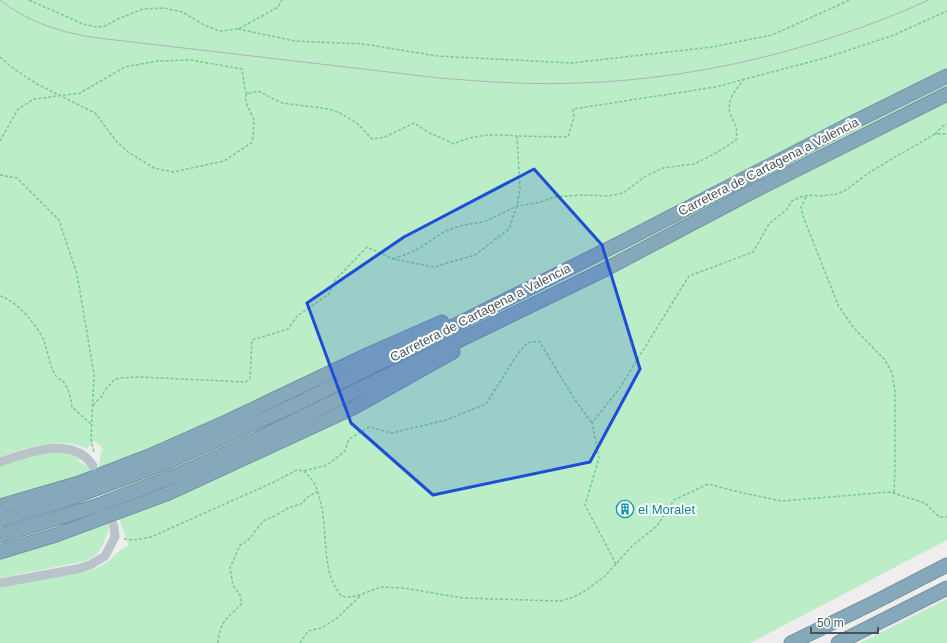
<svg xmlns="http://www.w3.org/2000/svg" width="947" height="643" viewBox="0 0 947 643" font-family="Arial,sans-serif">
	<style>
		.green { fill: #bbedc6 }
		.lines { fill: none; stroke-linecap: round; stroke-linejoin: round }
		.minor-tunnel { stroke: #cdcecf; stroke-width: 9; stroke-dasharray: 9 4.5; stroke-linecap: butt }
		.highway-casing { stroke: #7194a6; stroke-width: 15 }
		.path { stroke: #74ca90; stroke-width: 1.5; stroke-dasharray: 3 2; stroke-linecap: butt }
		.minor { stroke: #b8c4c9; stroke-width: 9 }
		.highway { stroke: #85a9bb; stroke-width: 13 }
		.tram { stroke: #afb3b7; stroke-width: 1 }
		.marked { fill: #1d4ed8; fill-opacity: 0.2; stroke: #1d4ed8; stroke-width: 3; stroke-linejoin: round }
		.labels { text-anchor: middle; stroke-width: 4; stroke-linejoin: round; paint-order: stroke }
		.street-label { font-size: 13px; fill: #465459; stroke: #fff }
		.culture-label { font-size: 13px; fill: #0d838f; stroke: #fff; text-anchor: start }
	</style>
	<rect width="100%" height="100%" fill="#efeded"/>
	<!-- green -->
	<path class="green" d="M0,0h947v540l-197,103h-750v-56l88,-16c9,-3 16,-6 23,-12 7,-6 9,-11 18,-13l-30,-81 3,-18 -8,-6 -7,8c-7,-3 -14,-6 -21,-6 -19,-1 -49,7 -66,14z
		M54,452l14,1 13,5 -3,3 12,7 -1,6 -89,27v-35l37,-11z
		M109,522c2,8 -7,26 -12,32 -3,3 -8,5 -11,7l-86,17v-19z
		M947,599v44h-87l75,-38z"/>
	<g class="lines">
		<!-- minor-tunnel -->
		<path class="minor-tunnel" d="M99,482l10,25 5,20"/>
		<defs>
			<path id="highway" d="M0,506l79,-23 70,-27 79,-35 141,-67 73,-32
				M0,520l77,-24 91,-34 129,-58 323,-161 234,-121 93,-46
				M0,536l96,-30 81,-31 80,-36 347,-169 144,-76 199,-100
				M0,552l56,-17 113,-42 184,-85 100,-56
				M791,643l86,-42 70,-36
				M838,643l109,-55"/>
		</defs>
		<!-- highway casing -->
		<use href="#highway" class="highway-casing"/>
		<!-- path -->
		<path class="path" d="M29,0l54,24 13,3 9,-1 13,-7 25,-10 21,-1 18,4 24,14 14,5 18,-2 24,-13 16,-9 4,-7
			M238,29l57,12 69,3 73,12 134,7 141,-16 60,-12 78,-35
			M0,57l14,12 23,15 58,29 22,29 11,10 26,16 19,4 51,-11 27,-18 2,-6 1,-17 -7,-15 -2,-8 2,-3 11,-3 24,12 47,6 13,5 16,10 14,15 13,-2 29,-14 14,9 26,12c19,-10 42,-10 63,-8
			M935,134l7,-7 5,-3
			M0,141l18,-32 16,-10 46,-6 45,-26 32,-6 34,-1 51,9 3,20 2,5
			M0,175l17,3 42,42 18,54 17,100 -3,65 3,13
			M806,197l-5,10 2,9 35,89 15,22 32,33 7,13 3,18v77l-1,25
			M393,259l22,-8 30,-20 15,-5 26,-5 31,-15 24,-4 13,-5 27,-2 27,1 15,-3 23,-17 17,-8 31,-4 22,-11 20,-13c2,-14 -1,-14 -6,-27 -4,-13 6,-24 14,-33
			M0,296c16,4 38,30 44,45 4,11 5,25 12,35 2,3 7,4 9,8 3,4 7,18 7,23l19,17
			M93,405l9,-9 3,-6 10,-11 6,-1 19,-1 106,5 4,-4 2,-38 36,-11 9,-13 32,-22 7,-15 31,-32 26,12 41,8 41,-12 34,-26 8,-23 3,-17 -3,-53 51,1 6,-20 -1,-8 142,-22 110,-29 69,-23 53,-24
			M304,471l23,-6 18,-14 4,-12 20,-12 23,6 54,-13 40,-16 31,-49 10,-12 12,-2 36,59 17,23
			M124,539l10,1 17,-3 123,-55 23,-12 7,1c4,4 9,9 11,14 12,27 8,58 14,86 2,10 7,17 12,25l7,1 9,-1 24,-9 22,1 60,10 97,3 14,-4 11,-6 20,-15 27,-30 25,-20 17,-26 34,-16 35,9 39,8 108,-9 35,11 14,14h8
			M616,564l-31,-59 14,-47 -7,-35 27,-34 70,-113 64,-24 16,-28 18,-15 5,-8 8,-4 13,-2 7,1 17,-2 9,-4 21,-16 23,-14 45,-26h12
			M218,643c2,-24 10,-24 24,-40l-2,-8 -7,-10 -3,-17 10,-23 7,-4 4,-4 8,-11 6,-6 10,-4 13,-8 13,-4 8,-8 8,-4
			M300,643l8,-12 13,-3 15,-9 24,-23"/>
		<!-- minor -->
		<path class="minor" d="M0,462c28,-9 73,-28 93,4
			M0,583l77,-14 13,-4 15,-9 10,-19 -1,-10"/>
		<!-- highway -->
		<use href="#highway" class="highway"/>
		<!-- tram -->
		<path class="tram" d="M0,0c29,23 63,33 98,38l342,40c47,4 93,7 140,5 119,-4 240,-34 349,-83"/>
	</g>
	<!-- marked area -->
	<path class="marked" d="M534,169l68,76 38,124 -50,93 -157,33 -82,-72 -44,-120 97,-66z"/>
	<!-- icons -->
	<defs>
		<symbol id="building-ring" viewBox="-11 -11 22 22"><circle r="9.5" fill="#fff" stroke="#0f9aa8" stroke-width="1.5"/><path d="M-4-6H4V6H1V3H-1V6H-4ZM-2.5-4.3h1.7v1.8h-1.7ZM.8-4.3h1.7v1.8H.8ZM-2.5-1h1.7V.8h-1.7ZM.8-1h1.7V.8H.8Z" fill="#0f9aa8"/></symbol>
	</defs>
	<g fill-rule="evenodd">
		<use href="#building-ring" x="615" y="499" width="20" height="20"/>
	</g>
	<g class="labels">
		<!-- street labels -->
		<g class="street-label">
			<text transform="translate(768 166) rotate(-27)" y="5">Carretera de Cartagena a Valencia</text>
			<text transform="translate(480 312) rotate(-27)" y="5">Carretera de Cartagena a Valencia</text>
		</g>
		<!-- culture labels -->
		<g class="culture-label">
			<text x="638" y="514">el Moralet</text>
		</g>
	</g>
	<!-- scale -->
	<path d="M811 627v6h67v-6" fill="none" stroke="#465459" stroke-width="2"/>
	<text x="817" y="627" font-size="12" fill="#465459" stroke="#ffffff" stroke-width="3" paint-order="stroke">50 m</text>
</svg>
